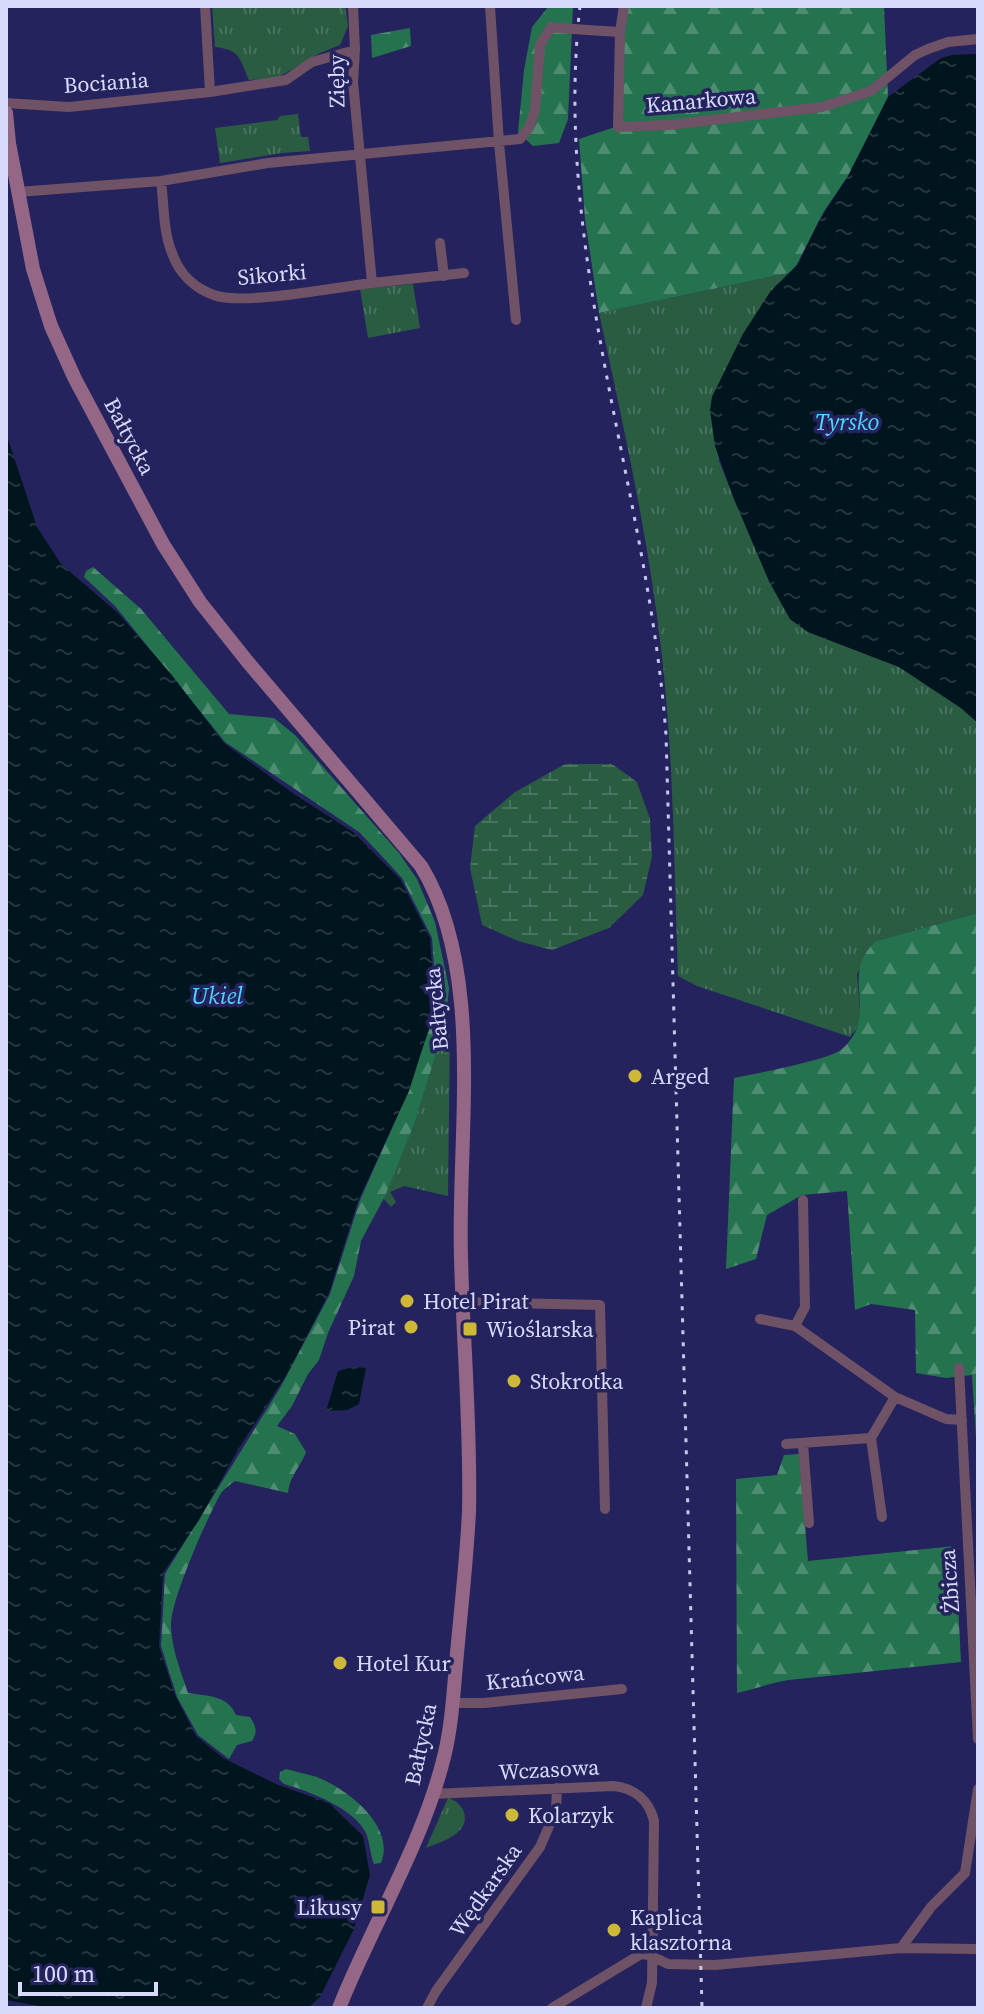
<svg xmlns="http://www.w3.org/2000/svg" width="984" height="2014" viewBox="0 0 984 2014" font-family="'Source Serif 4',serif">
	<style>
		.grass { fill: url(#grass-tufts) }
		.forest { fill: url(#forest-firs) }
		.wetland { fill: url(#wetland-marsh) }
		.water { fill: url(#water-ripples) }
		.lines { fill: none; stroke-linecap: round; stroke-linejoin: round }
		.street { stroke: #6f5265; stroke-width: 10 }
		.secondary { stroke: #936785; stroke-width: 14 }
		.rail { stroke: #c4c8e9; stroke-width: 3; stroke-dasharray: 4 8; stroke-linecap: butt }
		.street-bridge { stroke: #6f5265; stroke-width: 10 }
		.poi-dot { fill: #ceb837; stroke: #24235e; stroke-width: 3 }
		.labels { text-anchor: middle; stroke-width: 7; stroke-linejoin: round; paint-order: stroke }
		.street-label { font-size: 22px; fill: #d7dbf9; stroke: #24235e }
		.poi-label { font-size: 22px; fill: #d7dbf9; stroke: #24235e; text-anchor: start }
		.water-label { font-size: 24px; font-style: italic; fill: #4dd7fc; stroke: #24235e }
	</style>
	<defs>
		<pattern id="grass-tufts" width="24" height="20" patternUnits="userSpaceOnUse" patternTransform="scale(2)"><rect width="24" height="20" fill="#2a5c42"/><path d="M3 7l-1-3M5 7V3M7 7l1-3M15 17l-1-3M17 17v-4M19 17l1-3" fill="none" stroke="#48735e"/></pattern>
		<pattern id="forest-firs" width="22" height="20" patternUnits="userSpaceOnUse" patternTransform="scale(2)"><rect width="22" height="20" fill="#25734e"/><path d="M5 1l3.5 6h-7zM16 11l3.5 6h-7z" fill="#4e8d71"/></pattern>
		<pattern id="wetland-marsh" width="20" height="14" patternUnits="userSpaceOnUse" patternTransform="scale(2)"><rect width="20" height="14" fill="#2a5c42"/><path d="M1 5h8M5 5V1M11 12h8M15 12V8" fill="none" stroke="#48735e"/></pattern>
		<pattern id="water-ripples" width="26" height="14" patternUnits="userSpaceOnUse" patternTransform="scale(2)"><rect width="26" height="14" fill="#00151d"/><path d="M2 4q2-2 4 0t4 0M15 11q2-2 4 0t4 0" fill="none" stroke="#24363f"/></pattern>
	</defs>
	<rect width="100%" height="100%" fill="#24235e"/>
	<!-- grass -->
	<path class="grass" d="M212,6h133l3,20 -8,19 -20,8 -43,25 -28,2c-10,-22 -8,-30 -34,-33z
		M298,114l3,23h7l2,14 -28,2 -62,10 -5,-35 62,-8 3,-4z
		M793,272l-18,14 -32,48 -31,63 7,64 15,38 35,82 21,38 18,13 91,35 62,41 17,15v190l-102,28 -19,33 4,48 -11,15 -153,-51 -19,-10c-4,-109 -4,-219 -17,-328 -13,-112 -38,-225 -62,-335z
		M413,284l7,44 -52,10 -8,-49z
		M443,1030l7,1 -2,165 -44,-10 -14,6 6,10 -5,5 -8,-9 32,-76z
		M448,1798c7,2 12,6 15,12 10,23 -22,32 -37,38z"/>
	<!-- forest -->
	<path class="forest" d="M549,6h24l-5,113 -9,24 -26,3 -15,-14 6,-62 8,-43z
		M628,6h256l4,91 -40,79 -24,35 -31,61 -194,41 -14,-94 -6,-80 39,-13v-38z
		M410,28l1,18 -39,12 -1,-23z
		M93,567l48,42 88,105 45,4 21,17 104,118 18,26 18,43 14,66 -3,33 -31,101 -30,74 -24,45 -7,35 -26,57 -9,27 -11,14 -16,32 -15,20 18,8 11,18c-5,14 -17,25 -18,41l-53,-12c-5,4 -10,7 -14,12 -13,23 -52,110 -50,134 1,23 10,45 17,66 19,3 40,2 48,22l14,2c6,9 8,15 2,24l-15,4 -8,14 -31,-24 -21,-38 -16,-51 4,-72 115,-186 50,-94 30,-94 37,-83 40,-108 -5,-71 -30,-60 -23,-25 -20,-21 -134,-90 -110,-136 -31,-29 2,-6z
		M978,913v524l-2,1 -4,-63 -26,3 -30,-5 -1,-63 -44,-6 -16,6 -8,-119 -45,4 -35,20 -11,44 -30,10 8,-191c19,-4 96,-18 108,-29 40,-36 -5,-72 34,-108z
		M799,1454l9,107 147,-15 6,116 -172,18c-19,3 -34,9 -52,13l-1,-214 41,-4 7,-20z
		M286,1769c10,3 21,5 31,8 30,12 79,49 64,86l-7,1c-4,-10 -4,-21 -8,-31 -12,-25 -58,-42 -82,-49l-5,-5 1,-7z"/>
	<!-- wetland -->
	<path class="wetland" d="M565,764h47l25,18 13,37 2,38 -9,38 -34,33 -57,22 -34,-9 -36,-16 -12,-57 5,-42 40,-34z"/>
	<!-- water -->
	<path class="water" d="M978,54v669l-17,-15 -62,-41 -91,-35 -18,-13 -21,-38 -35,-82 -19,-53 -5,-36 2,-13 31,-63 27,-42 28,-28 21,-43 29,-45 40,-79 53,-39 11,-3z
		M6,433l31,94 24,37 57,49 53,61 53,69 70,51 59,38 47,47 30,59 5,71 -26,82 -51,110 -29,92 -42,81 -48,74 -40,72 -36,53 -4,74 16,48 21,41 27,22 53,26 53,19 34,33 7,39 -16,54 -34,68 -12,11h-258l-44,-8z
		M353,1367l13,1 -7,36 -12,6 -21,1 12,-40z"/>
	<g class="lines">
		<!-- street -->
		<path class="street" d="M205,6l5,86
			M490,6l9,137 17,177
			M603,31l17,1 -2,95 51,-2 153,-18 49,-16 44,-36 13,-6 20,-7 30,-3
			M620,32l4,-26
			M6,103l63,4 141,-15 76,-12 26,-18 43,-12
			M161,181c3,23 2,50 11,72 7,20 22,35 42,42 27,11 124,-8 158,-12l-19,-201 2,-32 -2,-44
			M18,192l143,-11 107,-18 252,-24 9,-11 6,-18 5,-65 11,-18 7,1
			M440,243l4,33
			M372,283l92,-10
			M462,1302l138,3 5,204
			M760,1319l35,7 100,71 51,22 16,1
			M795,1326l10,-19 -2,-107
			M959,1368l19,371
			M871,1438l11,79
			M786,1444l85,-6 24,-41
			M803,1444l6,79
			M452,1703h32l138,-14
			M433,1794l180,-8c21,2 36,14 41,35l-2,162 -6,25
			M901,1948l30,-41 34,-34 13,-84
			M427,2008l9,-17 104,-144 16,-37 1,-22
			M552,2008l89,-54 8,1 19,9 47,1 186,-17 77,1"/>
		<!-- secondary -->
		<path class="secondary" d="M6,113l3,30 24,126 18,57 24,53 88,165 37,58 47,59 174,205c65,106 36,271 40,391 2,85 10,170 8,254 -2,44 -7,88 -11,132 -4,38 -5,78 -14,114 -21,86 -72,168 -105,251"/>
		<!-- rail -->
		<path class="rail" d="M580,6c-28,246 68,485 86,729l36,1273"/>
		<!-- street-bridge -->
		<path class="street-bridge" d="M558,28l45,3"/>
	</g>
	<!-- markers -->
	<g class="poi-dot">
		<circle cx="635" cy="1076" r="8"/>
		<circle cx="407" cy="1301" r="8"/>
		<circle cx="411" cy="1327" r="8"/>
		<rect x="462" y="1321" width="16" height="16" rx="4"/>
		<circle cx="514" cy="1381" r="8"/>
		<circle cx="340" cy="1663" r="8"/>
		<circle cx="512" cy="1815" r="8"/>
		<rect x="370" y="1899" width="16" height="16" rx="4"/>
		<circle cx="614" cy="1930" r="8"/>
	</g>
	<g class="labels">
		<!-- street labels -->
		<g class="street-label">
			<text transform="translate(336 81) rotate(-91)" y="8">Zięby</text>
			<text transform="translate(106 82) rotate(-4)" y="8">Bociania</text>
			<text transform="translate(701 100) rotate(-5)" y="8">Kanarkowa</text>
			<text transform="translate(272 274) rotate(-5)" y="8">Sikorki</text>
			<text transform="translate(130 436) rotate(62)" y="8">Bałtycka</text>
			<text transform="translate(436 1009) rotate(-96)" y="8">Bałtycka</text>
			<text transform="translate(949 1581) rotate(-94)" y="8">Żbicza</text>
			<text transform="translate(535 1677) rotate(-6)" y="8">Krańcowa</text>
			<text transform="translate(420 1744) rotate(-78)" y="8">Bałtycka</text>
			<text transform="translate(549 1769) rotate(-3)" y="8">Wczasowa</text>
			<text transform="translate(485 1890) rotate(-55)" y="8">Wędkarska</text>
		</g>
		<!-- poi labels -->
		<g class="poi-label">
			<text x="651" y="1084">Arged</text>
			<text x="423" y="1309">Hotel Pirat</text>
			<text x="395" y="1335" text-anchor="end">Pirat</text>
			<text x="486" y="1337">Wioślarska</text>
			<text x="530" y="1389">Stokrotka</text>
			<text x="356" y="1671">Hotel Kur</text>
			<text x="528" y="1823">Kolarzyk</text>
			<text x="362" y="1915" text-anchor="end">Likusy</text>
			<text x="630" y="1925">Kaplica<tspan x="630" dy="25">klasztorna</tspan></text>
		</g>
		<!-- water labels -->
		<g class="water-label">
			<text x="847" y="430">Tyrsko</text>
			<text x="217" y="1004">Ukiel</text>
		</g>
	</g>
	<!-- border -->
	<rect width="984" height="2014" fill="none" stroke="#d7dbf9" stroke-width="16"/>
	<!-- scale -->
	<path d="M20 1982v12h136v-12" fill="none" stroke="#d7dbf9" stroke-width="4"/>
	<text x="32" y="1982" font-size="24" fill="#d7dbf9" stroke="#24235e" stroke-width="6" paint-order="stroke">100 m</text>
</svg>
